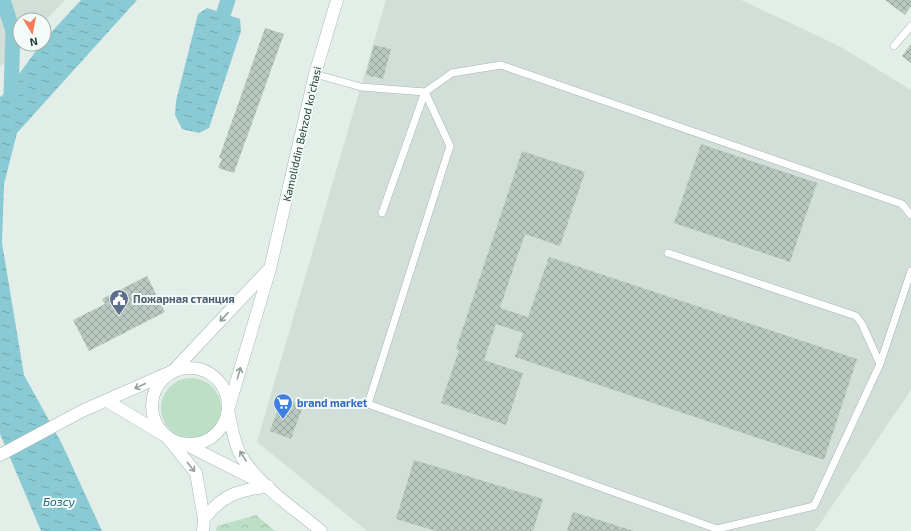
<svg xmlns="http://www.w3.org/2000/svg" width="911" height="531" viewBox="0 0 911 531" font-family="'Exo 2',sans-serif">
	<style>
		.built { fill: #d2ded8 }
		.green { fill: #bcdfc5 }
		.forest { fill: url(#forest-crowns) }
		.water { fill: url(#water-ripples) }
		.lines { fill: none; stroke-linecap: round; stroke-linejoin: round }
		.canal { stroke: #8acad4; stroke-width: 15 }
		.building { fill: url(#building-cross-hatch) }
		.lane-casing { stroke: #a6b6b0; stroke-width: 8 }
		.secondary-casing { stroke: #a1bab1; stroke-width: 13 }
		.lane { stroke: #fff; stroke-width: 7 }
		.secondary { stroke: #fff; stroke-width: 12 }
		.oneway { stroke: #90a09b }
		.labels { text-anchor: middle; stroke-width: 4; stroke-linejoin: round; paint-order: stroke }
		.street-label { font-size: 11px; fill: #224037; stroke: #f4faf7 }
		.service-label { font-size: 11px; font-weight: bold; fill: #4e5e75; stroke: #f4faf7; text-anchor: start }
		.shop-label { font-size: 11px; font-weight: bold; fill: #366cbe; stroke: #f4faf7; text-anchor: start }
		.water-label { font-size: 12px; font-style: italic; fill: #1a707f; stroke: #f4faf7 }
	</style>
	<defs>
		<pattern id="forest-crowns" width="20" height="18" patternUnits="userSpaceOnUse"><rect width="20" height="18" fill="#bcdfc5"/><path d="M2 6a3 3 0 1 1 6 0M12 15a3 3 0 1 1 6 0" fill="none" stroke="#a1c0aa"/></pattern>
		<pattern id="water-ripples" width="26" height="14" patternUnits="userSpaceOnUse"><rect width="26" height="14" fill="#8acad4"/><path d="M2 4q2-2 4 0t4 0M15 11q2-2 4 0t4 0" fill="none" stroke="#70a5ad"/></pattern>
		<pattern id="building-cross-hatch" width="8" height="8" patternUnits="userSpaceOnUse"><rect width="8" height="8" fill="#b9c9c2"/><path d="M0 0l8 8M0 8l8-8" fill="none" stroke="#96a59e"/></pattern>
	</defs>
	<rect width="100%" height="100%" fill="#e4eee9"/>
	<!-- built -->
	<path class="built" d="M0,0h65l-21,22v-2h-24v24h2l-22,23z
		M386,0h355l100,47 70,43v300l-96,141h-448l-110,-89z"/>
	<!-- green -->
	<path class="green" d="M161 408a30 30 0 1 1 60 0a30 30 0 1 1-60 0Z"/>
	<!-- forest -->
	<path class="forest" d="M256,515l19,16h-59l1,-5z"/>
	<!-- water -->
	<path class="water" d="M81,0h56l-120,133 -13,51 -2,59 22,132 38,69 40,87h-61l-41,-97v-337l5,-4 36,-49h3v-4z
		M207,8l33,11 1,12 -32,97 -10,5 -17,-4 -7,-14 1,-14 22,-87z"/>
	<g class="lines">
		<!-- canal -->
		<path class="canal" d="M3,0l10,31 -2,63
			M224,12l4,-12"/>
	</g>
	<!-- building -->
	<path class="building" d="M885,0h26v6l-6,9z
		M265,28l19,6 -50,139 -16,-5 4,-9 -3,-1z
		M911,44v19l-9,-7z
		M374,45l17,4 -8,30 -17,-4z
		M701,144l116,39 -27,79 -116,-39z
		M522,151l63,21 -25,74 -35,-12 -25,74 28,9 21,-60 308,102 -33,101 -309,-103 8,-24 -27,-9 -12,36 39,13 -17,52 -65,-22 18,-53 -3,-1z
		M147,276l18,36 -76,39 -16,-31 32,-16 -3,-5z
		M282,398l21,8 -12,33 -21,-8z
		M414,460l129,39 -10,32h-97l-40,-12z
		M573,512l61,19h-67z"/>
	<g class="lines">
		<defs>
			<path id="lane" d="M894,46l17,-20
				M315,74l46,13 64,5 25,54 -82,258 349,125 97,-23 66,-142 31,-93
				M382,213l43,-121 27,-19 49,-8 401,139 9,11
				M668,253l188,63 6,8 18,40"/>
			<path id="secondary" d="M152 406a38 38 0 1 1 76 0a38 38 0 1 1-76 0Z
				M107,401l60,36 29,36 8,46 -1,12
				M187,445l73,37
				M0,455l82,-44 91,-40 95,-101
				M204,519c19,-25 34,-28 64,-33
				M321,531c-26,-22 -66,-48 -82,-79 -6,-14 -8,-28 -11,-42l42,-141 45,-195 22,-74"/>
		</defs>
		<!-- lane casing -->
		<use href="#lane" class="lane-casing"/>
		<!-- secondary casing -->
		<use href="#secondary" class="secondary-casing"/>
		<!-- lane -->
		<use href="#lane" class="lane"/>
		<!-- secondary -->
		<use href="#secondary" class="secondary"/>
	</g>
	<!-- one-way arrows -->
	<defs><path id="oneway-shaft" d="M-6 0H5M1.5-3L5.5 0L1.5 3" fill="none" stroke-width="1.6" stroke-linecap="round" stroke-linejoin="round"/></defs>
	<g class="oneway">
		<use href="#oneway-shaft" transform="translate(224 317) rotate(133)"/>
		<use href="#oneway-shaft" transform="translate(239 373) rotate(-74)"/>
		<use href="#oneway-shaft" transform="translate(140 386) rotate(155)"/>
		<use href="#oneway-shaft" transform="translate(243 456) rotate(-122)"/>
		<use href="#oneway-shaft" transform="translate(191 467) rotate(51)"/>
	</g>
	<!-- icons -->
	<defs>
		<symbol id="civic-pin" viewBox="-11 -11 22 30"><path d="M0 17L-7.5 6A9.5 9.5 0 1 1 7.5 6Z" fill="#5c6f8a" stroke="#f4faf7"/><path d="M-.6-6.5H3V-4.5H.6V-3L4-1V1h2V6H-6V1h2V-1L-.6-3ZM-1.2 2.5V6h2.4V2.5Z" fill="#fff"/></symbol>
		<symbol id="supermarket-pin" viewBox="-11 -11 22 30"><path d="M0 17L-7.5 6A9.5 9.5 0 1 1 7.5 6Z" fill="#3f7fe0" stroke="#f4faf7"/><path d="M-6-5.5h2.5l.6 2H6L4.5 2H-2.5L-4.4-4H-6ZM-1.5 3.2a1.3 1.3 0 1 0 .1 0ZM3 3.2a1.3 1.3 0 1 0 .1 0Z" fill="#fff"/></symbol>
	</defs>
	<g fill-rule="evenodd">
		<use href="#civic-pin" x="108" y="288" width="22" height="30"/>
		<use href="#supermarket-pin" x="272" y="392" width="22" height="30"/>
	</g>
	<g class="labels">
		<!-- street labels -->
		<g class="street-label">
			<text transform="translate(302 134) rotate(-77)" y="4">Kamoliddin Behzod ko'chasi</text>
		</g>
		<!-- service labels -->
		<g class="service-label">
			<text x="133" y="303">Пожарная станция</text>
		</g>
		<!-- shop labels -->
		<g class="shop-label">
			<text x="297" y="407">brand market</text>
		</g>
		<!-- water labels -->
		<g class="water-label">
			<text x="59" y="506">Бозсу</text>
		</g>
	</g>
	<!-- north arrow -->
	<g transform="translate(32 32) rotate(170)"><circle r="19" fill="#f4faf7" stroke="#a0b0aa"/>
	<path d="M0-3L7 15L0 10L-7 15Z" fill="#f67c59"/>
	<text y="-6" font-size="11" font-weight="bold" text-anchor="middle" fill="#224037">N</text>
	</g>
</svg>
